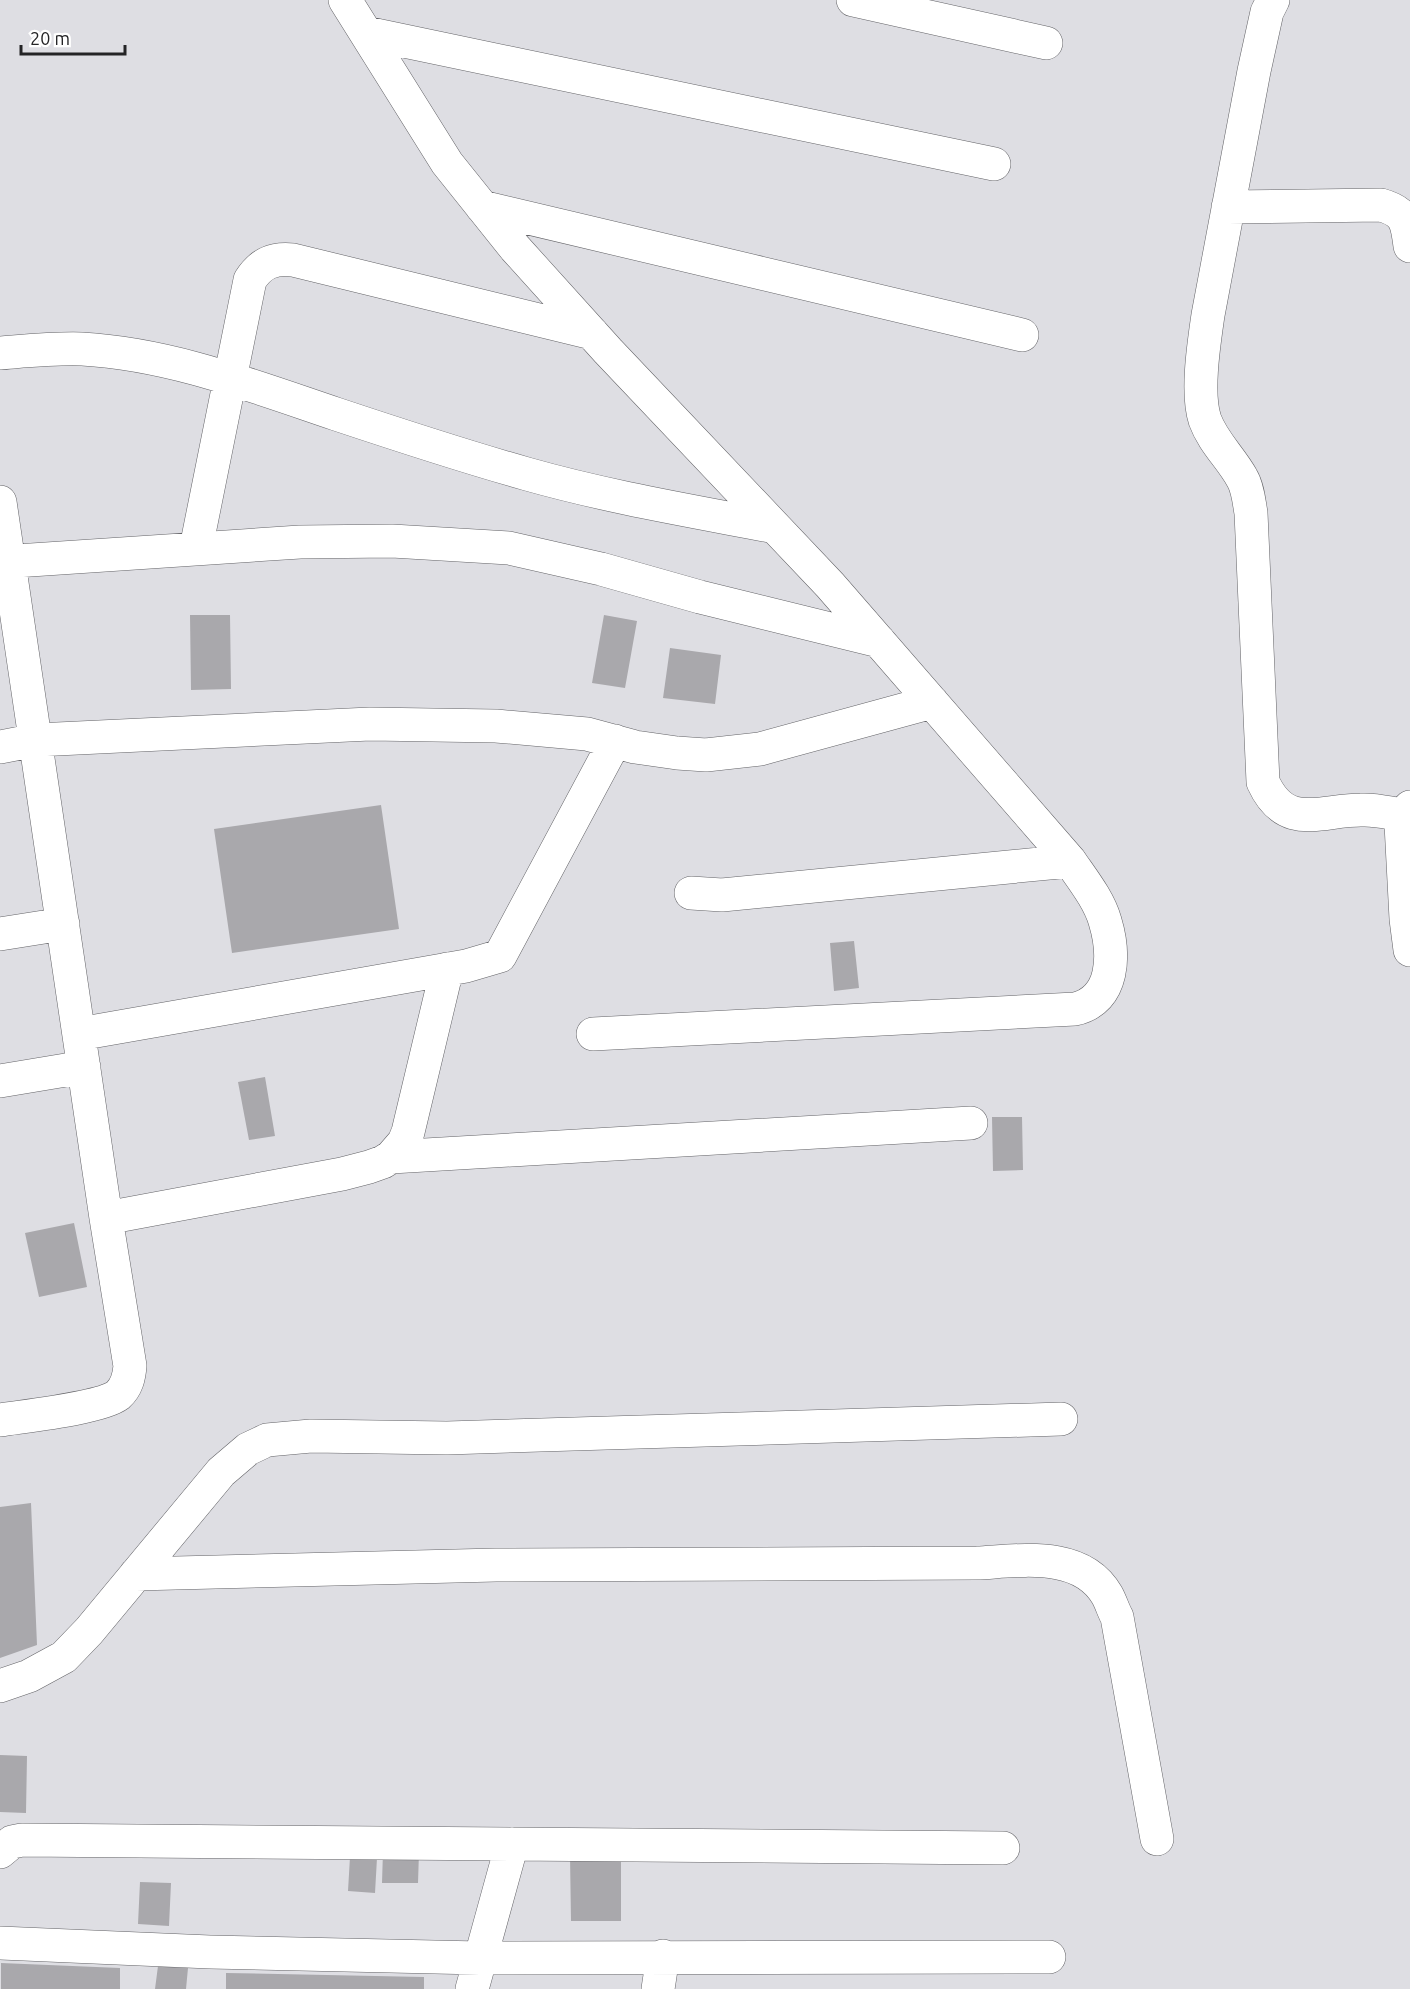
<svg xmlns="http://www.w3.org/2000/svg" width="1410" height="1989" viewBox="0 0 1410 1989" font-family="Ubuntu,sans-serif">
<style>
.building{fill:#a9a8ac}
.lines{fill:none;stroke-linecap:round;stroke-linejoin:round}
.minor-casing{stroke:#636367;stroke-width:34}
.minor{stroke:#fff;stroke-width:33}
</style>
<rect width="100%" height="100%" fill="#dedee3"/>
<path class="building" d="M190,615h40l1,74 -40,1z
M604,615l33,6 -12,67 -33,-5z
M670,648l51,7 -6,49 -52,-6z
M381,805l18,124 -167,24 -18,-124z
M854,941l5,47 -25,3 -4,-48z
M265,1077l10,59 -26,4 -11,-58z
M992,1117h30l1,53 -30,1z
M74,1223l13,64 -48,10 -14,-64z
M31,1503l6,142 -37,13v-151z
M0,1755l27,1 -1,57 -26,-1z
M383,1851l36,1 -1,31h-36z
M570,1855h51v66h-50z
M350,1857l27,1 -2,35 -27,-2z
M140,1882l31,1 -2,43 -31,-2z
M1,1963l119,5v21h-119z
M158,1966l30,2 -2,21h-31z
M226,1973l198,4v12h-198z"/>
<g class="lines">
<defs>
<path id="minor" d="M345,0l102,163 68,85 93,103 222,234 240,276c13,19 29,39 35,60 10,33 10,79 -30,88l-482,25
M853,0l193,43
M1273,0l-6,12 -13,59 -46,244c-4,28 -12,78 -3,105 8,22 26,38 37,58 6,10 7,24 9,35l12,269c23,50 57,28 98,28 14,-1 28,3 42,5
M366,33l628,131
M482,207l540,128
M1228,207l153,-2c25,7 26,17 29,41
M0,353c26,-2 55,-5 82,-4 88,5 171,37 254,65 63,21 127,42 191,60 81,23 165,37 248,53
M0,502l106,716 24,148c-1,11 -3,21 -12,29 -17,13 -93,21 -118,25
M196,548l54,-268c11,-17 23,-22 43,-20l299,73
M0,562l300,-20 92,-1 117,7 92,21 99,28 179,44
M0,747l36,-7 334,-16 126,2 91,8 48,13 42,6 29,2 54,-6 172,-47
M1410,807l-7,8 -2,9 5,95 4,31
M691,893l31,2 348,-34
M0,934l63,-10
M79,1034l387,-68 34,-10 115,-215
M0,1081l84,-14
M391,1157l580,-34
M106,1218l236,-44 27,-7 14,-5 8,-5 13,-15 4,-10 39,-163
M136,1574l360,-9 481,-2c43,-2 104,-13 130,32 4,7 6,15 10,22l40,222
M0,1686l29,-10 35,-19 25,-26 132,-159 27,-23 19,-9 44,-4 136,2 614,-19
M0,1852l12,-10 10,-2 981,8
M0,1943l210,9 270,6 569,-1
M472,1989l40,-145
M658,1989l5,-33"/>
</defs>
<use href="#minor" class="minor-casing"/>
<use href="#minor" class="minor"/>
</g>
<path d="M21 45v9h104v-9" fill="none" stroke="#242426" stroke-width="3"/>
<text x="30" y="45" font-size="18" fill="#242426" stroke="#ffffff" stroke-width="4.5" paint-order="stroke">20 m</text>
</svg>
